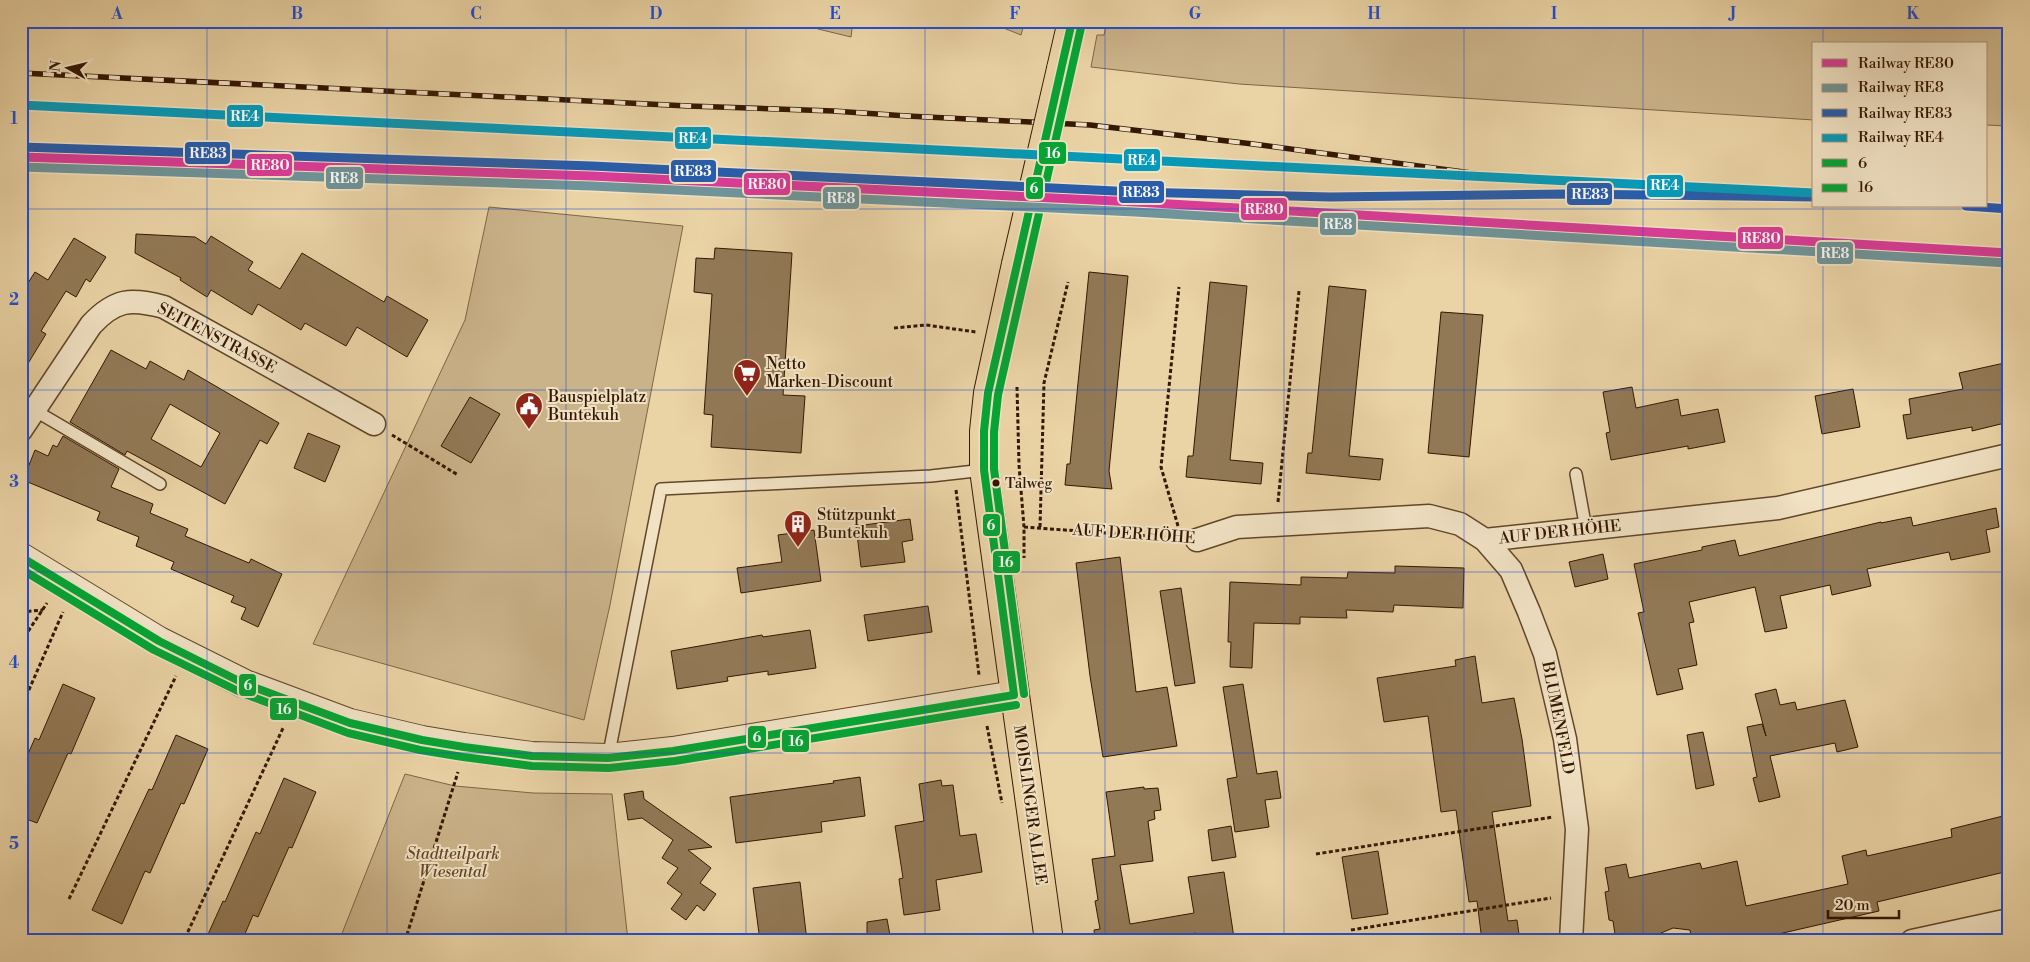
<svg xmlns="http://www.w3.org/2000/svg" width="2030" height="962" viewBox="0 0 2030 962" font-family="'Libre Bodoni',serif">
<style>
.green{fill:#cbb389;stroke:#7f6544}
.building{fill:#927956;stroke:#331700;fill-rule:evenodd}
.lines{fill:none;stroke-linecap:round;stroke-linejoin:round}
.service-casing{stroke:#614629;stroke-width:14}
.minor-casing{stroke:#614629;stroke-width:25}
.tertiary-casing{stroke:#614629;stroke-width:30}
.primary-casing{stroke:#331700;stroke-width:30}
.path{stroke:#331700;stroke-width:3;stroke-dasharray:4 2.5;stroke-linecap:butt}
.service{stroke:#f1e2c4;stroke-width:11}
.minor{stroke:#f1e2c4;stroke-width:22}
.tertiary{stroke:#f1e2c4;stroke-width:28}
.primary{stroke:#ead3a5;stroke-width:28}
.rail-casing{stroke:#331700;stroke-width:5.5}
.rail{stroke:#f1e2c4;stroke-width:4;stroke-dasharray:11;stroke-linecap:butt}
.primary-bridge-casing{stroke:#331700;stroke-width:30;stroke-linecap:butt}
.primary-bridge{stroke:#ead3a5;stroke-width:28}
.bus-1-casing{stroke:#f1e2c4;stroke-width:11}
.bus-2-casing{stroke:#f1e2c4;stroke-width:11}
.bus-1{stroke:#04a535;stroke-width:8}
.bus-2{stroke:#04a535;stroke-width:8}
.rail-1-casing{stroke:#f1e2c4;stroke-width:12}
.rail-2-casing{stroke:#f1e2c4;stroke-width:12}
.rail-3-casing{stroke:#f1e2c4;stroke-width:12}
.rail-4-casing{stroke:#f1e2c4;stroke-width:12}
.rail-1{stroke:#d83c96;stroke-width:9}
.rail-2{stroke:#6f9499;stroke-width:9}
.rail-3{stroke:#295caa;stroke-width:9}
.rail-4{stroke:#059ab9;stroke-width:9}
.grid{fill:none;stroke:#1d4ed8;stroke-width:1;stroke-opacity:0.55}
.bus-dot{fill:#331700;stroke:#f1e2c4;stroke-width:2}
.labels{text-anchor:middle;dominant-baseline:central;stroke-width:4;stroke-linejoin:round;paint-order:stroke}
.bus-label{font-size:15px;fill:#331700;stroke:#f1e2c4;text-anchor:start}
.street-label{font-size:16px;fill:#331700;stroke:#f1e2c4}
.poi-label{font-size:16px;fill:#331700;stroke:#f1e2c4;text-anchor:start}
.park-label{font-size:16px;font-style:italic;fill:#614629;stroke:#f1e2c4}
.line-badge{stroke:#f1e2c4;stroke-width:2}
.badge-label{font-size:14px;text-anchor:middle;font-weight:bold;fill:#fff}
.neatline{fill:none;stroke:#1d4ed8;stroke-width:2}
.grid-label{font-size:16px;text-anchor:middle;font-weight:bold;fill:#1d4ed8}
</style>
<rect width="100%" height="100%" fill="#ead3a5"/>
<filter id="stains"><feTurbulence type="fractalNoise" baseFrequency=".004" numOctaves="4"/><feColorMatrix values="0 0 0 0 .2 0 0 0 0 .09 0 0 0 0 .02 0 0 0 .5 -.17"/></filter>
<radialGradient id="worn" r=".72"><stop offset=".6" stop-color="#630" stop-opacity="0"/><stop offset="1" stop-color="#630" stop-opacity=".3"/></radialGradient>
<path class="green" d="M805,21h48l-2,16 -33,-8z
M986,21h39l-4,14z
M1107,21h902v105l-23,-1v-81h-172v76l-575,-36 -148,-17 6,-32h7z
M489,207l194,19 -73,379 -26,115 -271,-76 152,-324z
M405,774l50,12 78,7 79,1 16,147h-289z"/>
<path class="building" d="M136,234l59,3 11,7 5,-8 42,26 -5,8 32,19 22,-36 82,49 3,-6 41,24 -21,37 -50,-30 -11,19 -41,-23 -4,7 -43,-26 -6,11 -41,-25 -4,7 -27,-17 1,-2 -46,-25z
M74,238l32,19 -16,25 -4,-3 -10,18 -10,-6 -25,40 5,3 -25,41v-81l14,-22 13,8z
M715,248l77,5 -9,142 22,1 -4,57 -90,-6 2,-32 -9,-1 8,-120 -18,-2 2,-34 18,1z
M1089,272l39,4 -19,195 3,18 -47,-4 2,-21h3z
M1210,282l37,4 -17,174 33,3 -2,21 -75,-7 2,-21h5z
M1329,286l37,4 -17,166 34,3 -3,21 -74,-7 2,-20h4z
M1441,312l42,3 -14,142 -41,-4z
M111,350l35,19 4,-8 34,19 4,-10 91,53 -12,21 -7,-4 -35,64 -98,-53 -2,4 -55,-33zM170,404l50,29 -19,34 -50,-28z
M2009,362v60l-37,9v-4l-65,12 -4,-24 8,-1 -2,-15 54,-10 -4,-16z
M1632,387l4,21 42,-9 3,17 37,-7 7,33 -37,7v-3l-77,14 -5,-27 4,-1 -7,-40z
M1853,389l7,38 -38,7 -7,-38z
M470,397l30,17 -29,49 -30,-17z
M308,433l32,13 -15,36 -31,-14z
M63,436l56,33 -8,18 42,17 -3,9 38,16 -3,7 64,27 2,-4 31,15 -24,53 -17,-8 5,-11 -15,-6 3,-6 -63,-27 3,-7 -38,-16 3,-9 -42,-17 3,-8 -77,-32 12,-30 13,6 5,-11 4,2z
M1996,508l3,19 -13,3 4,22 -39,8 -2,-8 -82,17 4,17 -39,9 -2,-10 -50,11 7,32 -22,4 -10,-45 -66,15 5,20 -5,1 8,42 -19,4 5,20 -26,6 -19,-82 6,-1 -10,-48 68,-14v-3l33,-7 4,16 142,-34v1l30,-6 2,9z
M910,519l3,21 -11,2 3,20 -44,5 -5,-41z
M814,530l7,51 -80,12 -4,-25 45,-6 -4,-27z
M1603,554l5,25 -33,8 -6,-25z
M1120,557l16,135 31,-5 10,59 -74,11 -13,-81 -14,-113z
M1395,566l69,2 -1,40 -69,-3 -1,7 -47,-2 1,8 -47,-1v7l-46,-1 -2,45 -22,-1 1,-25h-3l2,-60 71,3v-8l46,1 1,-6 47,1z
M1181,588l14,95 -20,3 -15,-95z
M928,606l4,26 -64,9 -4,-26z
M810,630l6,38 -48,7v-4l-41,6 1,4 -51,8 -6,-38 91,-16 1,2z
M1475,656l7,47 32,-5 8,41 9,67 -39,6 16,109 9,-1 3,21h-38l-5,-40 -8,1 -13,-92 -15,2 -13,-96 -44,6 -7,-44 79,-12 -1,-6z
M63,684l32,14 -24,56 -3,-1 -31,70 -16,-6v-47l14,-32 4,2z
M1243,684l14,90 20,-3 4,27 -16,2 4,27 -34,5 -8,-53 10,-2 -14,-90z
M1776,689l4,16 15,-3 2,8 48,-10 13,47 -21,5 -2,-9 -65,13 10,41 -21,5 -6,-24 4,-1 -10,-50 15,-3 4,12 -11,-42z
M1703,732l11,53 -18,4 -9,-54z
M176,735l32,14 -24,55 -3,-1 -31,70 -5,-2 -23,53 -30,-14 57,-121 3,1z
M860,777l5,39 -44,6 1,10 -86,11 -6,-46 104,-14 -1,-2z
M284,778l32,14 -24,56 -3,-1 -31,70 -5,-2 -11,26h-37l18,-40 2,1 31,-70 4,2z
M941,780l1,6 11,-1 7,51 16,-2 6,38 -46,8 4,30 -36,5 -5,-36 4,-1 -8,-52 29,-5 -5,-37z
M1144,787v2l14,-1 3,22 -7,1 1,8 -7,2 5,40 -33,4 10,59 64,-11 -6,-36 36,-5 10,66 -37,3 -1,-8 -47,8h-54l-1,-11 6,-1 -5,-28 3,-1 -6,-41 23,-3 -9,-64z
M643,791l1,8 68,48 -24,3 23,18 -11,15 16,11 -12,17 -7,-6 -11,15 -15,-11 11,-15 -15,-11 11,-15 -16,-10 11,-18 -31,-22 -14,2 -4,-26z
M2003,816l3,14 3,-1v42l-132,31 2,9 -131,30h-56l-2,-11 -17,-2 -31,13h-26l-3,-20 -4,-1 -4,-28 4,-1 -4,-23 21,-4 3,14 71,-15 2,6 35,-8 9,45 102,-22 -6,-28 24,-6 1,6 85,-19 -1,-8z
M1231,826l5,31 -24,4 -4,-31z
M1378,851l10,63 -36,5 -10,-62z
M800,882l7,59h-47l-7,-53z
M887,919l4,22h-24v-19z"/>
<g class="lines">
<defs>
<path id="service" d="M34,410l126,74
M1576,474l10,55
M608,758l53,-269 270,-13 53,-6"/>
<path id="minor" d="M21,430l70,-105c24,-26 40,-27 73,-18l210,117
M1197,540l40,-13 192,-11 31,8 25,16 26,30 18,42 16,42 20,85 12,90 -6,112
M1485,540l293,-32 231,-53
M1912,941l97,-21"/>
<path id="tertiary" d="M21,557l138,84 86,43 105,39 72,17 42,7 68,9 76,2 65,-7 341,-56"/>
<path id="primary" d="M1061,69l11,-48
M1016,264l-28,129 -4,38v39l65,471"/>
</defs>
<use href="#service" class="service-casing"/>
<use href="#minor" class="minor-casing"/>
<use href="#tertiary" class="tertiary-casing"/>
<use href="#primary" class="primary-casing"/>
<path class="path" d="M894,328l32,-3 50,7
M1017,387l2,78 5,62v31
M392,435l66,40
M956,490l23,185
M1278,502l21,-211
M1178,526l-17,-59 18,-180
M1024,527l150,11
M1040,527l4,-144 24,-101
M21,612l22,-2
M21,642l26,-39
M21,708l42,-96
M987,726l15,77
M1316,854l237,-37
M69,899l107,-223
M1351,930l200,-32
M185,938l99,-212
M405,941l53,-169"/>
<use href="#service" class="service"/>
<use href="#minor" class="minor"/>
<use href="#tertiary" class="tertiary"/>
<use href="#primary" class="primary"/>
<defs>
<path id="rail" d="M21,73l667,33 145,5 74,5 183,9 163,19 241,32"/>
</defs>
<use href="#rail" class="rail-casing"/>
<use href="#rail" class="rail"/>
<defs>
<path id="primary-bridge" d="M1016,264l45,-195"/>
</defs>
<use href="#primary-bridge" class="primary-bridge-casing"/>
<use href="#primary-bridge" class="primary-bridge"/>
<defs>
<path id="bus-1" d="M21,557l138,84 86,43 105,39 72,17 42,7 68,9 76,2 65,-7 341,-56
M1014,695l-30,-225v-39l4,-38 84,-372"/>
<path id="bus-2" d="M21,569l133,81 88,43 106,40 72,17 43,7 69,9 77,2 66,-7 341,-56
M1024,694l-30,-225v-37l4,-37 84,-372"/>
</defs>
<use href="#bus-1" class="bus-1-casing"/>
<use href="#bus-2" class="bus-2-casing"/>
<use href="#bus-1" class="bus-1"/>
<use href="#bus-2" class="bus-2"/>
<defs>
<path id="rail-1" d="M21,157l571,19 544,26 873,51"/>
<path id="rail-2" d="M21,167l571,19 543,26 873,51"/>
<path id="rail-3" d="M21,147l571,19 544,26 194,5 233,-3 251,3
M1966,206l43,3"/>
<path id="rail-4" d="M21,105l1793,88"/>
</defs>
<use href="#rail-1" class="rail-1-casing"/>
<use href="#rail-2" class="rail-2-casing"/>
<use href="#rail-3" class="rail-3-casing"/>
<use href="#rail-4" class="rail-4-casing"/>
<use href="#rail-1" class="rail-1"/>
<use href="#rail-2" class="rail-2"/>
<use href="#rail-3" class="rail-3"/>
<use href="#rail-4" class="rail-4"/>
</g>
<path class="grid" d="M207,21v920M387,21v920M566,21v920M746,21v920M925,21v920M1105,21v920M1284,21v920M1464,21v920M1643,21v920M1823,21v23M1823,206v735M21,209h1988M21,390h1988M21,572h1988M21,753h1988"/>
<defs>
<symbol id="supermarket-pin" viewBox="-11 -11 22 30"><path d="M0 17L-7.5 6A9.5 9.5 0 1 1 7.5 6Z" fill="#8f2418" stroke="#f1e2c4"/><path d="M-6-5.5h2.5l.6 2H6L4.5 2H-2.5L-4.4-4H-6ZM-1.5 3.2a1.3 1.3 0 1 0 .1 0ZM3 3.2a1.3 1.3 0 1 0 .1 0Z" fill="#fff"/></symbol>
<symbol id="civic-pin" viewBox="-11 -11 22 30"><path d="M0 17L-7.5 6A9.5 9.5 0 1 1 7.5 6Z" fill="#8f2418" stroke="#f1e2c4"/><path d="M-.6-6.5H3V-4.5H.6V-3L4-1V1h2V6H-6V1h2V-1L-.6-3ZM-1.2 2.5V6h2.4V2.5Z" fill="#fff"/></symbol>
<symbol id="building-pin" viewBox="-11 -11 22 30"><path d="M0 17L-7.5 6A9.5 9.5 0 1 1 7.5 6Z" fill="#8f2418" stroke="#f1e2c4"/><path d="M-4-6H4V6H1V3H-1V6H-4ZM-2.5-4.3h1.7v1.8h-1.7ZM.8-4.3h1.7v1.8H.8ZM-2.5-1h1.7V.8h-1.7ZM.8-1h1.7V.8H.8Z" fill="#fff"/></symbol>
</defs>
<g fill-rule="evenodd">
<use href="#supermarket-pin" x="731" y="357" width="32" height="43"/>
<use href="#civic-pin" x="513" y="390" width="32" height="43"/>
<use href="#building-pin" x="782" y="508" width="32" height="43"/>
</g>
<circle class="bus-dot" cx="996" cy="483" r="4.5"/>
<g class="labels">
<g class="bus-label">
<text x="1005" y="483">Talweg</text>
</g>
<g class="street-label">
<text transform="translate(217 338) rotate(28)">SEITENSTRASSE</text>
<text transform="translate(1560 532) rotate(-6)">AUF DER HÖHE</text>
<text transform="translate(1134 534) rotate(4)">AUF DER HÖHE</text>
<text transform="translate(1558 718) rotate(79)">BLUMENFELD</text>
<text transform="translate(1030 805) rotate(82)">MOISLINGER ALLEE</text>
</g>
<g class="poi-label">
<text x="766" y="364">Netto<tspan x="766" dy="18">Marken-Discount</tspan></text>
<text x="548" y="397">Bauspielplatz<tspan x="548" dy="18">Buntekuh</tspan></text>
<text x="817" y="515">Stützpunkt<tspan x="817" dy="18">Buntekuh</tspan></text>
</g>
<g class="park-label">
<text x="453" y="854">Stadtteilpark<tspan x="453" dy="18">Wiesental</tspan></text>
</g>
</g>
<g class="line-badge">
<rect x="226" y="104" width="38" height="24" rx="5" fill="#059ab9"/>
<rect x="674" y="126" width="38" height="24" rx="5" fill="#059ab9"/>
<rect x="1038" y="141" width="29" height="24" rx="5" fill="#04a535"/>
<rect x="184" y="141" width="47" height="24" rx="5" fill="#295caa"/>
<rect x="1123" y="148" width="38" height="24" rx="5" fill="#059ab9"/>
<rect x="246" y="153" width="47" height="24" rx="5" fill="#d83c96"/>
<rect x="670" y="159" width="47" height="24" rx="5" fill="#295caa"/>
<rect x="325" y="166" width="39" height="24" rx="5" fill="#6f9499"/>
<rect x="743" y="172" width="48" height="24" rx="5" fill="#d83c96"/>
<rect x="1646" y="174" width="38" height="24" rx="5" fill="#059ab9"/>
<rect x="1025" y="176" width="19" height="24" rx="5" fill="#04a535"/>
<rect x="1118" y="180" width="47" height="24" rx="5" fill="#295caa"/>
<rect x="1566" y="182" width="47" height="24" rx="5" fill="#295caa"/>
<rect x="822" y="186" width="38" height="24" rx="5" fill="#6f9499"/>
<rect x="1240" y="197" width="48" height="24" rx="5" fill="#d83c96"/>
<rect x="1319" y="212" width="38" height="24" rx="5" fill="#6f9499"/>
<rect x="1737" y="226" width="47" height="24" rx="5" fill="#d83c96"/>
<rect x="1816" y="241" width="38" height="24" rx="5" fill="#6f9499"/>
<rect x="982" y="513" width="19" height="24" rx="5" fill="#04a535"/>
<rect x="992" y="550" width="29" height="24" rx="5" fill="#04a535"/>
<rect x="238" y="673" width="19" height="24" rx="5" fill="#04a535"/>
<rect x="269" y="697" width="29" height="24" rx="5" fill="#04a535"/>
<rect x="747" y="725" width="20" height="24" rx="5" fill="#04a535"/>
<rect x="781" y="729" width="29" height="24" rx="5" fill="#04a535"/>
</g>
<g class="badge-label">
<text x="245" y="121">RE4</text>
<text x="693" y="143">RE4</text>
<text x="1053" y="158">16</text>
<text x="208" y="158">RE83</text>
<text x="1142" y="165">RE4</text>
<text x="270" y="170">RE80</text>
<text x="693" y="176">RE83</text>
<text x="344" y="183">RE8</text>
<text x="767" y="189">RE80</text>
<text x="1665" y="190">RE4</text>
<text x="1034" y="193">6</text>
<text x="1141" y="197">RE83</text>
<text x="1590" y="199">RE83</text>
<text x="841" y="203">RE8</text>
<text x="1264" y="214">RE80</text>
<text x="1338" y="229">RE8</text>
<text x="1761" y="243">RE80</text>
<text x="1835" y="258">RE8</text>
<text x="991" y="530">6</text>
<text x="1006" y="567">16</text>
<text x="248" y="690">6</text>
<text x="284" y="714">16</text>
<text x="757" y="742">6</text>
<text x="796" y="746">16</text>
</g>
<rect width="2030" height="962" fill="none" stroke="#ead3a5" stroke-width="55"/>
<rect x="1812" y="42" width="175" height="165" fill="#f1e2c4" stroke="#a59176"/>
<rect x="1822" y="59" width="25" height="8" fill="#d83c96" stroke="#a59176"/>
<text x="1858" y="68" font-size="15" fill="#331700">Railway RE80</text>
<rect x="1822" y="84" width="25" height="8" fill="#6f9499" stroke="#a59176"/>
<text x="1858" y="92" font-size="15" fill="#331700">Railway RE8</text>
<rect x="1822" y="109" width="25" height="8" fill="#295caa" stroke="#a59176"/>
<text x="1858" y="118" font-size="15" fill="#331700">Railway RE83</text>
<rect x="1822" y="134" width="25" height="8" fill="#059ab9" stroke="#a59176"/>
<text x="1858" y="142" font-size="15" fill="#331700">Railway RE4</text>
<rect x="1822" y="159" width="25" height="8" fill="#04a535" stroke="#a59176"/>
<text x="1858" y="168" font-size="15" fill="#331700">6</text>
<rect x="1822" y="184" width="25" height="8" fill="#04a535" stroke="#a59176"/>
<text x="1858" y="192" font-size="15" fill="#331700">16</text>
<g transform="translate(68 68) rotate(278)" stroke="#f1e2c4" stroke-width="4" paint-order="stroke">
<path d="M0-4L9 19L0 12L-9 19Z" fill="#331700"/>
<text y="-8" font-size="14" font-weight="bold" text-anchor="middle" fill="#331700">N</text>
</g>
<path d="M1828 910v8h71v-8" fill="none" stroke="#331700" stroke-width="2.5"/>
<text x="1835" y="910" font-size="15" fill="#331700" stroke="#f1e2c4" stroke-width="4" paint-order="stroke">20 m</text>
<rect x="28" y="28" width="1974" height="906" class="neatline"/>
<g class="grid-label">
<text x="117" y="19">A</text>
<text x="297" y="19">B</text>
<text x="476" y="19">C</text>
<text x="656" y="19">D</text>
<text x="835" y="19">E</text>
<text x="1015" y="19">F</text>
<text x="1195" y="19">G</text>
<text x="1374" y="19">H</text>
<text x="1554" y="19">I</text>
<text x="1733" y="19">J</text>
<text x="1913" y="19">K</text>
<text x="14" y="124">1</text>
<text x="14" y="305">2</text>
<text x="14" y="487">3</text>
<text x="14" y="668">4</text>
<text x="14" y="849">5</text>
</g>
<rect width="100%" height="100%" filter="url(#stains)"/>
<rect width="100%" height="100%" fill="url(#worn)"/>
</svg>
